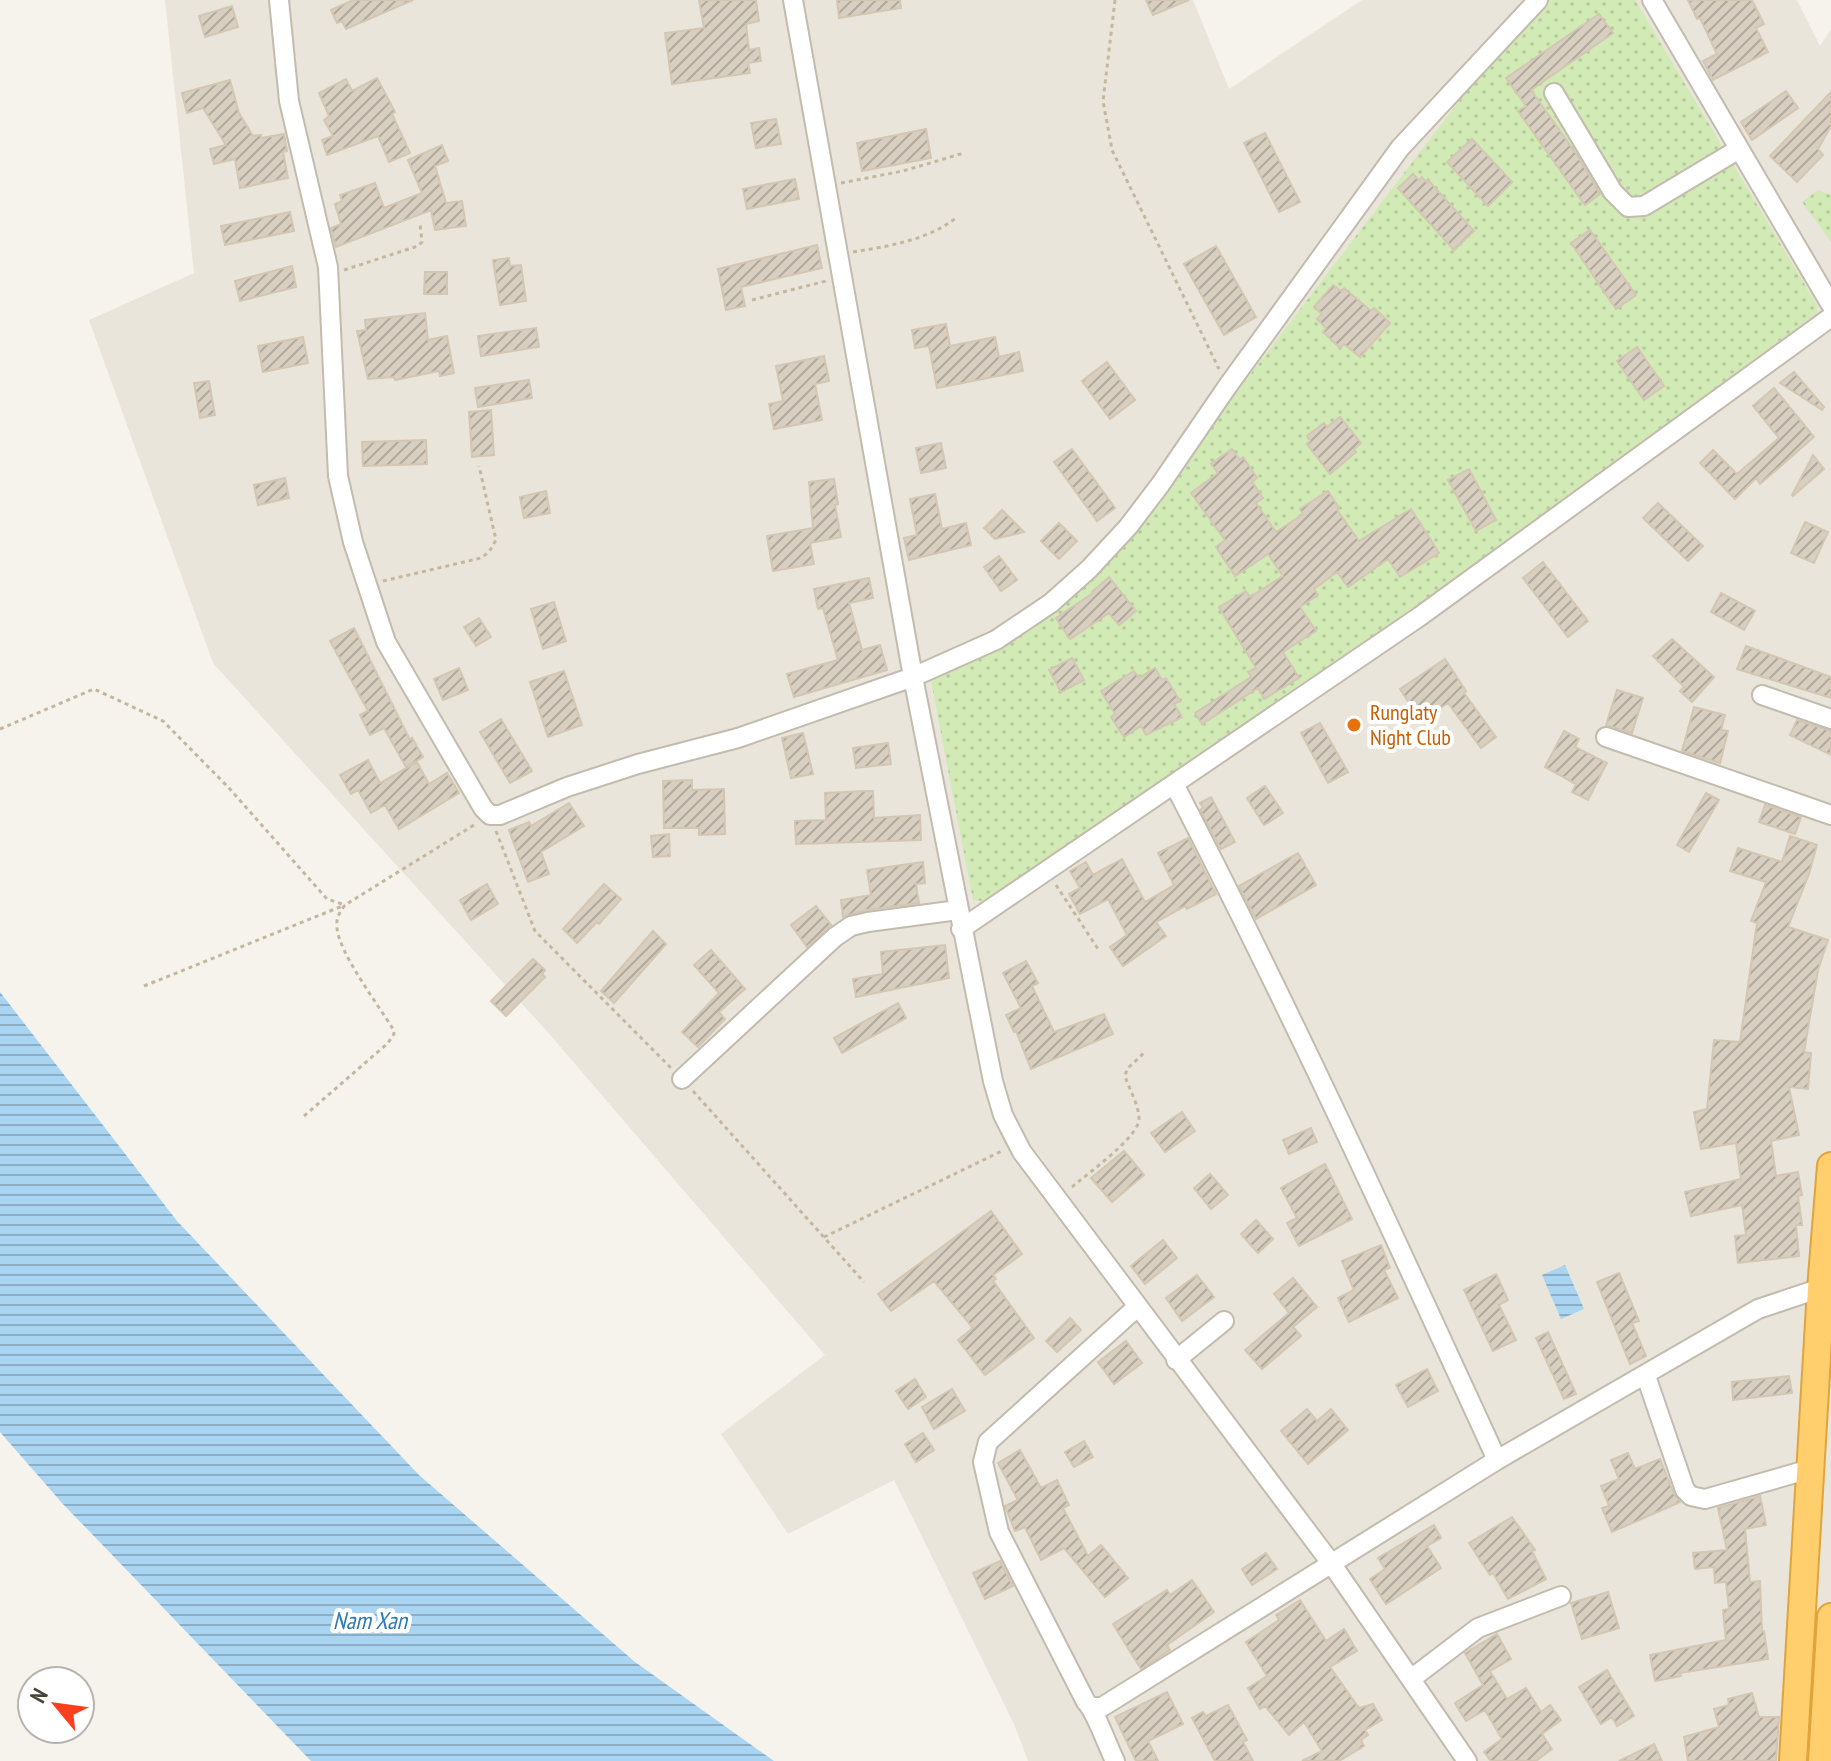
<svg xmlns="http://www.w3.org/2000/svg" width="1831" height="1761" viewBox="0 0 1831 1761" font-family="'PT Sans Narrow',sans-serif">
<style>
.residential{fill:#eae5da}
.grass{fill:url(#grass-dots)}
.water{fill:url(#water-rules)}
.building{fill:url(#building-hatch);stroke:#d3c7b4;stroke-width:2}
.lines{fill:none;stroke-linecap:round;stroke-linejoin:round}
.minor-casing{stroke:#c2bbae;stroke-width:22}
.highway-casing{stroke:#e0a43c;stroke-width:30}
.path{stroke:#c4b79f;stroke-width:3;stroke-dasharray:4 4;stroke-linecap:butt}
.minor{stroke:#fff;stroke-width:18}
.highway{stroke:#ffcf6e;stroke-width:26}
.food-dot{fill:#e8710a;stroke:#fff;stroke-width:3}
.labels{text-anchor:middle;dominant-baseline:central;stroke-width:8;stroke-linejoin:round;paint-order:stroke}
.food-label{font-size:22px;fill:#c56008;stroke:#fff;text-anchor:start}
.water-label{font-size:24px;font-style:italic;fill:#2e7ab2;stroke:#fff}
</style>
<defs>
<pattern id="grass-dots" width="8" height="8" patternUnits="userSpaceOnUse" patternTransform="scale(2)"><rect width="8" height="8" fill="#d2eab5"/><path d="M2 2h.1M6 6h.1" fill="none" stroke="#b6ca9c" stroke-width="1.8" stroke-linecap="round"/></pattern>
<pattern id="water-rules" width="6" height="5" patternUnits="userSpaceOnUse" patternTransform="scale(2)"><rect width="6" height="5" fill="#a9d4f2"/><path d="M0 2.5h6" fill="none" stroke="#8caec5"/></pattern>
<pattern id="building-hatch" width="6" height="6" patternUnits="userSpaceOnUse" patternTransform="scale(2)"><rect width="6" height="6" fill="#d8cfc1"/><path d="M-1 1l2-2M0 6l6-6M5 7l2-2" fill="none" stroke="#b1aa9e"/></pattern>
</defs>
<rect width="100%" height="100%" fill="#f6f3ec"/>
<path class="residential" d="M165,0h1028l36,89 133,-89h435l23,46 11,-17v1732h-803l-14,-37 -120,-244 -106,54 -67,-100 104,-79 -280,-326 -332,-366 -124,-343 105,-47z"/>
<path class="grass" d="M1548,0h87l182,305v8l-354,261 -416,291 -65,36 -9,-1 -42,-219 2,-5 175,-115 367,-481z
M1818,190l13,5v47l-29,-40z"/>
<path class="water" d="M0,992l177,229 242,254 216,187 139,99h-463l-249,-258 -62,-71z
M1565,1265l19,44 -23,10 -19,-44z"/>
<path class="building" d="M353,0h60l-67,29 -4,-8 -5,2 -6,-13z
M699,0h57l3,21 -13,3 3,26 10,-2 2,13 -13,2 2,10 -78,11 -7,-51 39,-5z
M837,0h63l1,8 -62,10z
M1146,0h43l-36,15z
M1688,0h64l12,24 -8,4 12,24 -55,28 -10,-19 14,-7 -17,-36 -3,1z
M232,6l6,21 -33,10 -6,-21z
M1599,14l14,19 -82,57 46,65 23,39 -15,11 -67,-94 8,-5 -20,-28z
M377,78l18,34 -3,2 18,39 -21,9 -11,-26 -51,19 -5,-15 11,-4 -9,-16 5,-4 -10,-23 27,-14 6,12z
M230,80l9,33 14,23 8,-1v3l23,-4 3,17 -4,1 5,26 -48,10 -5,-29 -21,5 -4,-15 16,-4 -23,-37 -16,5 -5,-20z
M1786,91l12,17 -46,32 -11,-18z
M1831,92v34l-13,23 5,6 -26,27 -27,-26z
M776,119l5,25 -25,4 -5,-25z
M926,129l5,29 -69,13 -5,-28z
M1265,133l35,69 -21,10 -35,-69z
M1472,139l40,43 -24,24 -41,-44z
M442,145l6,16 -13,5 11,37 16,-2 4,25 -31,4 -4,-20 -95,37 -5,-19 10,-4 -6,-20 7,-3 -2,-6 35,-12 9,25 38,-15 -14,-33z
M1413,174l6,6 3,-3 4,5 2,-2 46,51 -20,19 -56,-62z
M795,179l4,20 -52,10 -4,-20z
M290,212l4,19 -69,14 -4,-19z
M1590,230l46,65 -20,14 -45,-66z
M817,245l5,23 -81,19 4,19 -19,4 -8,-41z
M1216,246l40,71 -32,18 -40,-71z
M509,258l1,8 11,-1 5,36 -26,4 -7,-45z
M292,266l4,21 -56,14 -5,-20z
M425,272h22v22h-23z
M1333,285l8,6 3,-3 27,23 3,-3 16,15 -30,34 -16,-13 -4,4 -17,-16 3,-4 -9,-9 5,-5 -8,-7z
M425,313l3,27 19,-4 7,37 -14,3 -1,-5 -44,9 -1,-3 -26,2 -11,-48 9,-1 -1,-10z
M946,324l4,22 45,-9 4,20 20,-5 4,19 -86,17 -8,-42 -14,2 -3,-18z
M536,328l3,19 -58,9 -3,-20z
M303,337l5,26 -45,9 -5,-26z
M1637,347l27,39 -20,14 -27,-39z
M824,356l5,25 -14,3 7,36 -48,9 -5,-25 14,-3 -7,-35z
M1107,362l28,38 -25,19 -28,-38z
M1794,372l30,35 -2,3 -42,-27z
M529,380l3,18 -54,9 -3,-19z
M209,381l6,34 -15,3 -6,-35z
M1774,388l40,49 -54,47 -4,-6 -21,21 -35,-36 13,-13 24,24 42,-36 -26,-32z
M491,410l3,45 -22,2 -3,-45z
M1340,417l21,26 -7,6 2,3 -26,22 -23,-30 3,-3 -3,-5 17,-13 3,4z
M426,440l1,24 -64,2 -1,-24z
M941,443l5,25 -25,5 -5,-25z
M1072,449l43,59 -18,13 -43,-59z
M1232,449l8,11 3,-3 14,21 -5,4 11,16 -7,5 20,29 27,-18 -3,-5 28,-18 11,17 -2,2 22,31 52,-32 28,44 -39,24 -12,-18 -40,28 -11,-15 -23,17 4,6 -18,12 16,24 -33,21 16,26 -35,21 -6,-11 -56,36 -7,-11 56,-36 -3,-5 8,-4 -37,-61 27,-16 4,6 33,-21 -15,-22 -33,22 -19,-29 9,-7 -34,-47 27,-20 -7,-9z
M1813,455l11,14 -31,27 -1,-1z
M1469,469l27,51 -20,11 -28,-51z
M285,478l4,20 -31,7 -4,-20z
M834,479l4,25 -3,1 6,32 -31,6 4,21 -41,7 -6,-35 46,-8 -4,-46z
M546,491l4,22 -26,5 -4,-21z
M935,494l7,35 24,-6 5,22 -62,15 -5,-22 13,-3 -7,-36z
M1658,503l45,43 -15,15 -45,-43z
M1002,510l22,22 -29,7 -11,-11z
M1805,522l23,10 -14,31 -23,-10z
M1059,523l18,18 -18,18 -18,-18z
M999,556l18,24 -16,11 -17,-24z
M1543,562l45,59 -20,16 -45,-59z
M1109,577l27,34 -17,14 -10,-12 -39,26 -14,-21 37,-25 -1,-1z
M869,578l4,20 -24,5 13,47 18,-5 7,25 -93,27 -7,-23 51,-14 -15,-52 -5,1 -4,-20z
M1721,593l34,18 -11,19 -33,-18z
M554,602l12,39 -23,8 -12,-40z
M479,618l12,19 -15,9 -12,-19z
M354,628l56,112 2,-2 11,19 -17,10 -22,-39 -14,7 -10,-20 8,-4 -38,-70z
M1672,639l42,38 -22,25 -12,-11 4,-4 -31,-31z
M1746,646l85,31v21l-94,-29z
M1072,658l12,22 -23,12 -12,-22z
M1445,659l21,32 -2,2 32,44 -15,11 -33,-45 -27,18 -21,-32z
M459,668l9,22 -25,10 -9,-21z
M1155,668l7,12 4,-2 14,23 -6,3 8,13 -36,18 -5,-9 -17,11 -13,-20 4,-3 -14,-23 33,-20 5,7z
M564,671l18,54 -34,12 -18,-55z
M1617,690l26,8 -11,35 -26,-8z
M1694,707l31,8 -4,15 7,1 -8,32 -38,-12z
M501,719l31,52 -22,12 -30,-51z
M1797,720l34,11v24l-41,-20z
M1320,723l28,49 -20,11 -27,-50z
M1564,731l15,8 -4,8 32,16 -19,37 -16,-8 4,-8 -31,-17z
M803,733l10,41 -22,4 -9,-40z
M888,743l3,21 -35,4 -3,-20z
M368,760l12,23 37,-21 12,22 18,-11 12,20 -60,36 -14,-24 -14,8 -13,-23 -7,4 -11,-19z
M692,780v10l32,-1 1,45 -26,1v-7h-35l-1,-47z
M1265,786l18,27 -19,12 -17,-27z
M866,791h7l1,27 46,-3 1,25 -125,4 -1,-23 31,-1 -1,-27z
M1706,793l13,7 -30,52 -12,-7z
M1211,797l24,45 -14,7 -21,-39 3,-2 -3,-5z
M569,803l15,23 -43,26 8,22 -21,8 -19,-52 20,-8 2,4z
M1765,805l36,12 -6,17 -36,-12z
M669,834l1,22 -17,1 -2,-21z
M1790,836l27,9 -8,29 -21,53 40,13 -10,30 -14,82 7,1 -3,36 -19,-2 10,48 -28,6 5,35 22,-4 4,23 -4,1 4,29h-6l3,31 -61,7 -3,-27 11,-1 -4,-30 -51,11 -6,-24 56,-13 -5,-36 -35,6 -7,-37 13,-3 7,-69 26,2 17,-119 -6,-2 15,-39 -36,-11 8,-23 44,14z
M1188,838l28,56 -29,15 -2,-3 -29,16 10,14 -43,30 -13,-19 17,-12 -19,-36 -28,15 -11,-20 11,-6 -10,-17 16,-9 7,13 29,-16 23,43 29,-17 -16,-32z
M1298,853l18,32 -60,34 -17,-33z
M923,862l2,21 -9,1 3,19 -53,7 -23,7 -2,-17 30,-5 -4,-25z
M487,884l11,20 -27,16 -11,-20z
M604,884l17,15 -22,25 -2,-2 -20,21 -14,-14z
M816,906l15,19 -24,22 -16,-22z
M653,931l13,13 -52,59 -13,-12z
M945,945l4,33 -93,19 -3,-18 30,-5 -2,-22z
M711,950l34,39 -26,23 6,7 -27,28 -16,-15 37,-39 -25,-28z
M533,959l12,11 -3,4 3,3 -39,39 -15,-15z
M1026,961l12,22 -6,3 22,46 50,-18 9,20 -82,35 -15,-38 -2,1 -8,-17 15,-7 -18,-35z
M898,1003l8,15 -64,35 -8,-15z
M1182,1112l13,19 -30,21 -14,-19z
M1311,1128l6,14 -28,12 -6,-14z
M1124,1151l20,24 -32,27 -21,-24z
M1325,1164l27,55 -53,27 -12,-23 10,-5 -16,-30z
M1210,1174l18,21 -17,14 -17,-21z
M991,1211l31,43 -29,21 3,4 -3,2 41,57 -49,37 -27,-35 15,-12 -39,-47 -43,30 -13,-17z
M1256,1220l17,19 -15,14 -17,-19z
M1163,1240l14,18 -32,26 -14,-18z
M1381,1245l9,23 -6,2 14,28 -49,24 -11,-24 16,-8 -12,-29z
M1619,1273l20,48 -7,2 14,33 -16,8 -33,-82z
M1496,1274l12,26 -9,5 17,35 -23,11 -29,-61z
M1197,1275l17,22 -32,24 -16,-23z
M1293,1278l24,29 -24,20 8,9 -39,33 -17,-19 44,-37 -15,-19z
M1070,1318l11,12 -24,22 -11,-11z
M1548,1332l28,62 -12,5 -28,-61z
M1126,1341l16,22 -28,21 -16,-22z
M1427,1369l11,22 -30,16 -12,-22z
M1789,1376l3,17 -59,7 -1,-18z
M915,1379l11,18 -18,12 -12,-18z
M952,1389l13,22 -31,18 -12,-22z
M1307,1409l10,12 14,-12 17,21 -40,34 -27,-33z
M923,1433l11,17 -18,12 -11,-18z
M1084,1441l9,16 -19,10 -9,-15z
M1020,1450l21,38 16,-8 12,25 -6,3 25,48 13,-11 27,33 -23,19 -41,-49 -23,12 -16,-33 -10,4 -10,-25 13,-6 -20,-37z
M1628,1453l7,16 25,-10 14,35 6,8 -68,30 -10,-24 7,-2 -8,-20 18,-7 -8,-19z
M1760,1496l6,29 -21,4 5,53 10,-1 2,50h2l4,28 -88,14 1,3 -26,5 -5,-26 76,-15 -3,-30 6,-1 -3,-27 -11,1 -1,-16 -19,2 -2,-16 34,-3 -9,-42z
M1512,1517l23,33 -3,1 14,28 -38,20 -15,-26 -3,2 -21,-32z
M1434,1525l7,13 -14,8 14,22 -55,36 -16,-25 15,-10 -7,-11z
M1266,1553l11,16 -25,16 -10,-16z
M1000,1561l13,25 -28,13 -12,-26z
M1192,1580l22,32 -47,33 3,5 -29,19 -28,-45 54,-34 3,5z
M1608,1592l11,36 -37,11 -11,-36z
M1300,1600l26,41 18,-12 13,22 -27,16 29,41 14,-4 9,16 -17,10 3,5 -7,5 3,6 -25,15h-37l20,-10 -18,-29 -15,13 -24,-29 -5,3 -12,-21 19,-12 -21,-34 33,-22 -3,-5z
M1497,1634l14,25 -21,12 17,28 19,-11 15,24 9,-7 11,15 -19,14 10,15 -16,12h-45l-7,-9 18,-13 -17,-29 -19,11 -11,-18 28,-18 -18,-32z
M1607,1670l27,46 -17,10 -5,-9 -11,7 -22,-37z
M1167,1692l16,32 -35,17 10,20h-22l-21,-44z
M1752,1693l7,24h20l-3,44h-88l-4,-24 35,-10 -5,-18 15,-4 -1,-6z
M1228,1705l19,35 -4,2 10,19h-38l-23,-43 11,-6 3,4z
M1654,1744l8,17h-43z"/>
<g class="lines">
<defs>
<path id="minor" d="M279,0l10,101 39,166 10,209 15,66 33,100 97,166 7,7h10l67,-28 71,-23 100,-26 175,-61 83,-37 55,-37 38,-34 39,-42 32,-42 67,-98 173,-239 138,-148
M793,0l120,677 80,404 10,34 19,37 309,411 136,198
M1652,0l179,305
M1554,93l59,99 15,15 16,-1 95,-57
M1762,695l69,24
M1606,737l225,78
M1174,784c115,222 219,449 323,676
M961,929l458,-312 412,-300
M682,1079l153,-142 16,-11 17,-4 90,-12
M1176,1360l48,-39
M1646,1376l39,114 6,6 14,3 105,-30
M1411,1679l67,-51 83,-32
M1092,1707h10l395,-247 261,-151 72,-24
M1115,1761c-7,-14 -20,-51 -29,-59l-87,-170 -16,-70 5,-20 148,-134"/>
<path id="highway" d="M1793,1761l28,-472 10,-123
M1822,1761l9,-144"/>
</defs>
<use href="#minor" class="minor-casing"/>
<use href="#highway" class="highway-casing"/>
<path class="path" d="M1115,0l-12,101 9,49 107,219
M841,183l62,-12 61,-18
M853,252c36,-6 76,-12 104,-35
M344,270l74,-24 4,-4 -2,-18
M752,300l74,-19
M383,581l98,-23 8,-6 7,-12 -17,-74
M0,729l94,-40 69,32 65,66 99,112 18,6
M496,831l39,100 136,137
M1056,885l42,64
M144,986l201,-81
M693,1091l171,191
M304,1116l84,-73 6,-9 -1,-5c-14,-23 -54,-76 -56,-101 -1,-10 2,-15 8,-23l129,-80
M1072,1187c15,-13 67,-50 67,-68 0,-14 -10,-30 -14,-43l2,-7 18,-17
M824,1237l180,-87"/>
<use href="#minor" class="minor"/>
<use href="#highway" class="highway"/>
</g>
<circle class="food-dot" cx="1354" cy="725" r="8"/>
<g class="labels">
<g class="food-label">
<text x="1370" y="712">Runglaty<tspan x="1370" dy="25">Night Club</tspan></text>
</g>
<g class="water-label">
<text x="370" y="1620">Nam Xan</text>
</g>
</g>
<g transform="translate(56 1705) rotate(299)"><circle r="38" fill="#ffffff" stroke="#b7b4b0" stroke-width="2"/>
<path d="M0-6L14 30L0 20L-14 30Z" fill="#fc3f1d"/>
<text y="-12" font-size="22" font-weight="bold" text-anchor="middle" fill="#4b4439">N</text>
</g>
</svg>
